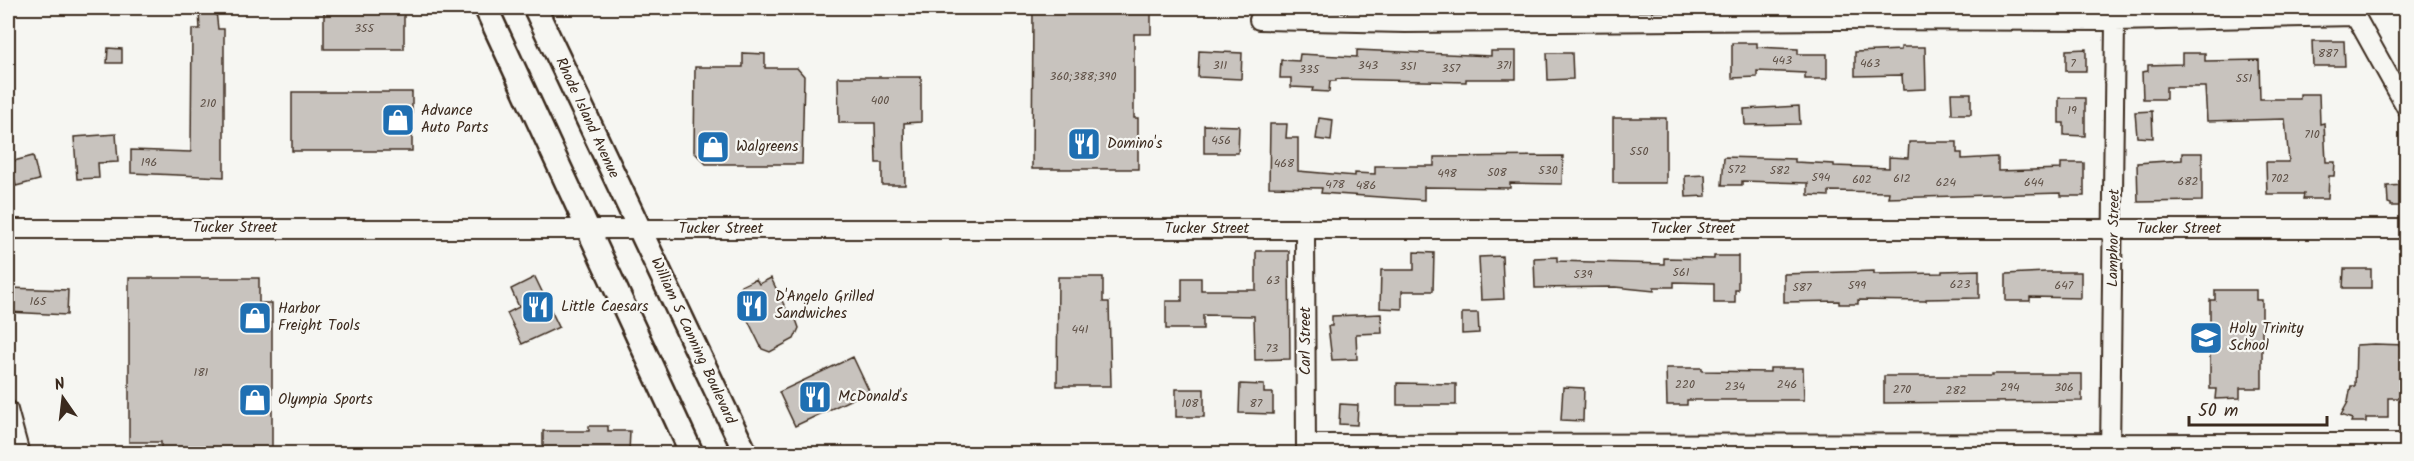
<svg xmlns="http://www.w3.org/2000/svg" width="2414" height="461" viewBox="0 0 2414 461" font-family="Kalam,sans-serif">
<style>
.building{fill:#c8c3be;stroke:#3b2a1e;stroke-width:1.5}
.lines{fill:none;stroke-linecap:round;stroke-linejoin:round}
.minor-casing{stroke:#3b2a1e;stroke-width:22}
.major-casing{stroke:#3b2a1e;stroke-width:27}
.minor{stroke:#f6f6f2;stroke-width:18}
.major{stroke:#f6f6f2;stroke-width:22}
.labels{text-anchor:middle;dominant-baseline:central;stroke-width:4.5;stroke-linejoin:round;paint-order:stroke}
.number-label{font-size:12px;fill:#5e5046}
.poi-label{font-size:15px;fill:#3b2a1e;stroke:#f6f6f2;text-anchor:start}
.street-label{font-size:15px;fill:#3b2a1e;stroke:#f6f6f2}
</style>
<rect width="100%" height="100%" fill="#f6f6f2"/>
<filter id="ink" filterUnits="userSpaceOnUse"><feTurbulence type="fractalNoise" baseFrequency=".0167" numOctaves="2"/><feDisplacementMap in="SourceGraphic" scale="12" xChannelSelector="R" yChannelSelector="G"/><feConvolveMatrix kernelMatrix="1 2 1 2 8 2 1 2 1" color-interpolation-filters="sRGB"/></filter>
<g filter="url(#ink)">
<path class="building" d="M324,8h80v41h-80z
M1033,8h118v26h-17v84h4v51h-106z
M216,11l2,18h6v148l-93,-4v-23l60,2 1,-123h8l-1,-17z
M2312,41h32l1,25h-32z
M1732,43h25v4l41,2v5h29v25h-22v-6l-48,-2v6l-25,1z
M1901,47h24l1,42 -23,1 -1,-15 -47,1v-24l46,-2z
M108,48l14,1v14h-15z
M2086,49v22h-20v-21z
M1357,50l134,6v-5h25v28h-50v3l-130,-3v2h-6l-1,11 -17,-1 1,-3 -22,-1v-9h-11l1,-18 18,1 1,-7 57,3z
M1199,51l43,2 -1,26 -43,-2z
M743,53l22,1v14h32l7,8 -2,88h-96l-12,-12 1,-85h48z
M1547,53h25l1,26 -25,1z
M2182,53h23v8l54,-1 1,39h40v-5h19l1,30 4,-1 2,39h9l-1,14h-5l-1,23h-25l1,-5h-37l-1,-32h23l-4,-43 -78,2 -2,-34h-39v12h-23l-1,-27 6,-1v-6l34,-1z
M838,77h83v45l-17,1 1,62h-23v-22h-6l-1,-40h-36z
M292,92h120v59h-120z
M1951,93h20v21h-19z
M2059,98h26v38l-21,-1v-12h-5z
M1799,106l1,18 -55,1 -1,-16z
M2152,111l1,27 -16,-1 -2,-25z
M1319,118l14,2 -2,21 -15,-2z
M1613,118h53v65h-53z
M1270,124h17l-1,14h12v33l57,5v-3l20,1v-8h59v-9l129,-1 -1,28 -52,-1v5l-86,-1v13l-103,-7 1,-5 -53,-1z
M1204,125l35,1 -1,27h-34z
M116,134l2,28 -20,1 1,15 -22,1 -3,-42z
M1909,142h48v11h5v6l36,-2v14l63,-2v-6h23v33h-23v-3l-173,5 1,-6 -60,-1v5l-21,-1v-12l-66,-2v4h-20l2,-28 71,2v3l39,2v2l55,2v-11l19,1z
M2182,153h20v48l-64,1 -1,-39 45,-3z
M33,156l6,24 -23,6 -6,-24z
M1705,175l1,21 -20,1 -1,-21z
M2406,185v21h-15v-2l-3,-1 -1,-17z
M1256,251h33l1,108 -35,1 -1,-44 -51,-1v14h-37v-28h16v-23h19v12h55z
M1414,252l20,1 -1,38h-31v18l-22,-1 1,-38h33z
M1502,256l2,43 -23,1 -2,-43z
M1714,256h24v34h-3v13h-21v-20l-40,-1v5h-20v4l-39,-4 -80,1 -1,-30 23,-1v4l107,3v-6l50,1z
M2344,269h27v19h-28z
M1979,270v28l-53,1v2l-68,-1v4h-19v-3l-55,1v-28l90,-3v3l68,-1v-2z
M2046,272h35v26l-51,-1v4h-24v-27z
M535,277l24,50 -37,17 -15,-31 12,-6 -8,-18z
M1058,277h45v25h6l2,84h-54z
M129,278h130v25h13v150h-111v-11h-32z
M771,278l17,35 5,-2 6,17 -5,11 -24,13 -8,-3 -24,-49 3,-14 15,-7 3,5z
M9,288l59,2 -1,25 -59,-3z
M2215,290h41v10h6v88h-22v10l-25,1 1,-10h-6v-89h5z
M1462,313h16l1,20 -17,1z
M1381,314l1,19 -26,1 1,25 -25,1 -4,-34h4v-10z
M2374,344l32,1v53h-18v20h-22v4h-15l1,-3 -11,-4 7,-13 3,-16h4l1,-41z
M853,357l16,34 -74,35 -16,-34z
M1666,368h36v3l68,1v-4h33l1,32h-117v5h-20z
M1992,374h90v27l-198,2v-27h108z
M1397,383l59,1v21h-59z
M1240,384l24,1v8h9v21l-34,-1z
M1563,387l21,1 -1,33 -22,-1z
M1176,389h28v28h-28z
M1340,404l18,1 -1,20 -18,-1z
M589,426h19v5h22l-1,22h-86v-22h46z"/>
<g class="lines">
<defs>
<path id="minor" d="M2351,8l55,99
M1259,20l146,3 432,-3 278,1 241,-5
M8,229h2398
M1305,229l1,225
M8,410l12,44
M1306,444l1100,-1
M2110,454l5,-433"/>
<path id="major" d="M486,8l206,446
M535,8l211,446"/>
</defs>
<use href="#minor" class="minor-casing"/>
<use href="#major" class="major-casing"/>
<use href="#minor" class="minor"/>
<use href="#major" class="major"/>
</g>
</g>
<defs>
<symbol id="shop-square" viewBox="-11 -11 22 22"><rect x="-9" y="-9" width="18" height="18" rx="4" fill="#1f6fb2" stroke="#f6f6f2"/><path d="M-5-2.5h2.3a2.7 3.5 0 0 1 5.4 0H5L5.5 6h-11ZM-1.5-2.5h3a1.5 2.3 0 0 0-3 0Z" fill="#fff"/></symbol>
<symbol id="restaurant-square" viewBox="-11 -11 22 22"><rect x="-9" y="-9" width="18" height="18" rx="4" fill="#1f6fb2" stroke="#f6f6f2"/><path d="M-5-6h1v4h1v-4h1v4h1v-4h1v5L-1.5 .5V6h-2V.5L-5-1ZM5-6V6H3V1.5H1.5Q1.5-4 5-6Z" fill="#fff"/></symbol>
<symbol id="school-square" viewBox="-11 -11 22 22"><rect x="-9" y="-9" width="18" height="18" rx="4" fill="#1f6fb2" stroke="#f6f6f2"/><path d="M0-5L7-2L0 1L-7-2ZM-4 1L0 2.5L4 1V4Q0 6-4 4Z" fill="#fff"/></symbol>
</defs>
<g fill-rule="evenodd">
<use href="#shop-square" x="379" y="101" width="38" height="38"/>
<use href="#restaurant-square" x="1065" y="125" width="38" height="38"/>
<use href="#shop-square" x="694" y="128" width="38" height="38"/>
<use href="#restaurant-square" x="733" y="287" width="38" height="38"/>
<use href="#restaurant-square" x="519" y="288" width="38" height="38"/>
<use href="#shop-square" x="236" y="299" width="38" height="38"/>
<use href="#school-square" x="2187" y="319" width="38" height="38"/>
<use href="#restaurant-square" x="796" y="378" width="38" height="38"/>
<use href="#shop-square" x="236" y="381" width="38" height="38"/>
</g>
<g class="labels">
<g class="number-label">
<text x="364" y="28">355</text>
<text x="2328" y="53">887</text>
<text x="1782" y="60">443</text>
<text x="1870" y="63">463</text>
<text x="2073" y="63">7</text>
<text x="1220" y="65">311</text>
<text x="1368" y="65">343</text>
<text x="1504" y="65">371</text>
<text x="1408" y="66">351</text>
<text x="1451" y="68">357</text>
<text x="1309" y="69">335</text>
<text x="1083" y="76">360;388;390</text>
<text x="2244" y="78">551</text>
<text x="880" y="100">400</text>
<text x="208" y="103">210</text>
<text x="2072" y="110">19</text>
<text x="2312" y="134">710</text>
<text x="1221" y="140">456</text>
<text x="1639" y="151">550</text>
<text x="149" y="162">196</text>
<text x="1284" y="163">468</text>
<text x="1737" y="169">572</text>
<text x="1548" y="170">530</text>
<text x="1780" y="170">582</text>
<text x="1497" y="172">508</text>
<text x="1447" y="173">498</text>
<text x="1821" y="177">594</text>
<text x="1902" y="178">612</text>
<text x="2280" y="178">702</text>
<text x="1862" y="179">602</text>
<text x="2188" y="181">682</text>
<text x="1946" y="182">624</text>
<text x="2034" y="182">644</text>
<text x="1335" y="184">478</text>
<text x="1366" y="185">486</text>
<text x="1681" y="272">561</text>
<text x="1583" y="274">539</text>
<text x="1273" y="280">63</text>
<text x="1960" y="284">623</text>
<text x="1857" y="285">599</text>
<text x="2064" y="285">647</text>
<text x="1802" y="287">587</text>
<text x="38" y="301">165</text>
<text x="1080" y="329">441</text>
<text x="1272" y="348">73</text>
<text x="201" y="372">181</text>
<text x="1685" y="384">220</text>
<text x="1787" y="384">246</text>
<text x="1735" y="386">234</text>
<text x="2010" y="387">294</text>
<text x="2064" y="387">306</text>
<text x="1902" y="389">270</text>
<text x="1956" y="390">282</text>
<text x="1190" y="403">108</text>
<text x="1256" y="403">87</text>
</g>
<g class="poi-label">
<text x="421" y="111">Advance<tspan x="421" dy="17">Auto Parts</tspan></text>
<text x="1107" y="144">Domino's</text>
<text x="736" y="147">Walgreens</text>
<text x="775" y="297">D'Angelo Grilled<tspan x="775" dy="17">Sandwiches</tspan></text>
<text x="561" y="307">Little Caesars</text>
<text x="278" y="309">Harbor<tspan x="278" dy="17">Freight Tools</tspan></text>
<text x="2229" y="329">Holy Trinity<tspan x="2229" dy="17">School</tspan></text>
<text x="838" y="397">McDonald's</text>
<text x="278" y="400">Olympia Sports</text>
</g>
<g class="street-label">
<text transform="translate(587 118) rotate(65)">Rhode Island Avenue</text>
<text x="235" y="228">Tucker Street</text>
<text x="721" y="229">Tucker Street</text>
<text x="1207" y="229">Tucker Street</text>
<text x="1693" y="229">Tucker Street</text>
<text x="2179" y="229">Tucker Street</text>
<text transform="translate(2114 238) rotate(-89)">Lamphor Street</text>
<text transform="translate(693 341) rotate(65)">William S Canning Boulevard</text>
<text transform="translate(1306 341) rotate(-90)">Carl Street</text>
</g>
</g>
<rect width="2414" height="461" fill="none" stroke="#f6f6f2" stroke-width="30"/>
<rect x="15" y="15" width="2384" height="431" fill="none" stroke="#3b2a1e" stroke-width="2" filter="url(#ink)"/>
<g transform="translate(63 398) rotate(346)" stroke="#f6f6f2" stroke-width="4.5" paint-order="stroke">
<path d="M0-4.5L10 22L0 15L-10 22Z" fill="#3b2a1e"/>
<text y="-9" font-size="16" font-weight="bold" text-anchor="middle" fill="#3b2a1e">N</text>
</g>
<path d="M2189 416v9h138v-9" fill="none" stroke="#3b2a1e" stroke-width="3"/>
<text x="2198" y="416" font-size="18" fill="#3b2a1e" stroke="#f6f6f2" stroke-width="4.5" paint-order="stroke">50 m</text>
</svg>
